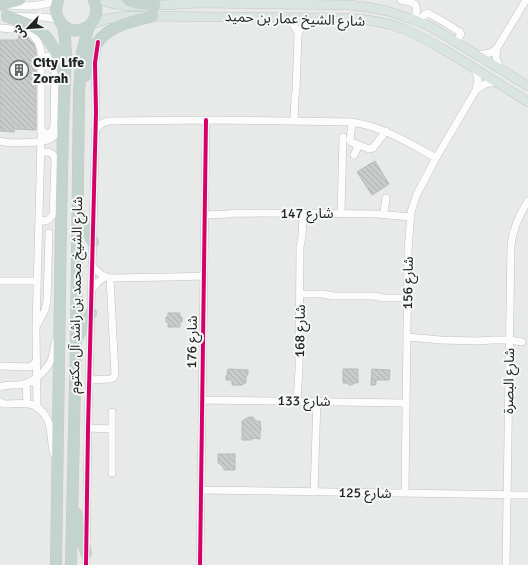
<svg xmlns="http://www.w3.org/2000/svg" width="528" height="565" viewBox="0 0 528 565" font-family="Signika,'Noto Sans Arabic',sans-serif">
<style>
.building{fill:url(#building-back-hatch);stroke:#b9bbba}
.lines{fill:none;stroke-linecap:round;stroke-linejoin:round}
.minor-casing{stroke:#c0c2c1;stroke-width:8}
.major-casing{stroke:#c6c8c7;stroke-width:10}
.highway-casing{stroke:#c6c8c7;stroke-width:12}
.minor{stroke:#fcfcfc;stroke-width:7}
.major{stroke:#dae4e0;stroke-width:9}
.highway{stroke:#c3d3ce;stroke-width:11}
.cycleway-casing{stroke:#f5f8f6;stroke-width:6}
.cycleway{stroke:#d6006c;stroke-width:4}
.labels{text-anchor:middle;dominant-baseline:central;stroke-width:4;stroke-linejoin:round;paint-order:stroke}
.street-label{font-size:14px;fill:#212322;stroke:#f5f8f6}
.poi-label{font-size:14px;font-weight:bold;fill:#212322;stroke:#f5f8f6;text-anchor:start}
</style>
<defs>
<pattern id="building-back-hatch" width="6" height="6" patternUnits="userSpaceOnUse"><rect width="6" height="6" fill="#cacccb"/><path d="M-1 5l2 2M0 0l6 6M5-1l2 2" fill="none" stroke="#adafae"/></pattern>
</defs>
<rect width="100%" height="100%" fill="#e8eae9"/>
<path class="building" d="M19,35l10,3v2l2,1 3,3 2,7v79l-22,-1v3l-14,-1v-91h18z
M375,161l14,23 -17,11 -15,-23z
M168,313h12v4h2v5h-2v5h-12v-5h-2v-5h2z
M228,369l20,1v5h-2v8h-3v2h-11v-5h-6v-4h1z
M343,369h15v14h-4l-2,2h-3l-1,-2h-5z
M372,369l18,1 -1,10h-13v4l-1,1h-4z
M249,417h4l3,4h4l1,10h-1v8l-8,-1v2h-10v-19z
M218,454h17v16h-11v-2l-4,-4 -2,-1z"/>
<g class="lines">
<defs>
<path id="minor" d="M401,0c17,4 17,3 14,20
M9,5c17,2 32,2 47,-5
M0,16l41,1 17,2
M286,17c6,5 10,10 12,17l-2,58 -1,5 -1,24
M419,22l5,-7 4,-2 16,9 16,10 1,2 -5,8
M0,28l22,2 8,3 3,2 5,7 3,8v91l-5,186 1,81
M298,34c3,-8 8,-13 15,-16
M477,55l13,-2 7,-5
M500,69l-4,-12 1,-9 29,-48
M476,90l9,-6 11,-2
M352,122l-2,19 1,1 18,7 4,-1 13,-17
M96,129l5,-5 7,-3 105,-1 139,2c32,5 57,21 84,36
M41,130l5,4c6,0 8,-5 8,-10l1,-61c-3,-10 -11,-9 -12,1
M0,141c9,3 41,2 50,-2 5,-2 9,-8 13,-13
M354,155l5,-10
M341,213l2,-76
M384,213l2,-15
M205,215l23,-1 9,-1 140,1 34,3
M39,219l5,2 4,-1 5,-5 2,-54c0,-9 -7,-10 -15,-8
M92,266l10,9 8,3 61,-1 33,-1
M0,281h37
M92,289l6,-7 7,-5
M300,294h22l11,2h41l9,2h25
M37,325l8,-15 2,-9 2,-68
M407,337l23,2 10,1 38,1 14,-1h18l12,2
M0,366l30,1 4,-3 3,-4
M89,380l21,-1 3,-1 2,-3 -5,-97
M26,383l1,21
M0,387c6,-3 12,-2 19,-2 12,-1 24,-11 30,-21 6,-8 3,-18 9,-27
M202,400l204,3
M297,401l2,-32 1,-123 2,-9 1,-24
M0,402l4,2c8,0 17,-1 25,0 11,2 20,14 21,24 2,10 1,19 5,28
M88,428l24,1
M112,473v-61
M201,490l327,5
M314,492l3,-91
M405,493l3,-242 3,-39 6,-18 19,-36 40,-68 2,-10 -3,-11
M86,565l2,-137 8,-316 -1,-49 2,-16
M200,565l6,-445
M506,565l5,-320c2,-16 8,-30 17,-44"/>
<path id="major" d="M101,0c18,7 33,6 53,5 15,0 29,-1 44,-2l150,2 19,2 20,4 28,9 18,8 95,58
M91,25l15,-6 18,-3 223,2c19,1 38,4 57,11 19,8 36,19 54,29 23,15 47,29 70,44"/>
<path id="highway" d="M58,0c-2,6 -3,12 0,18 11,25 48,9 36,-18
M128,0l8,3 19,2
M0,5l19,-5
M6,16c34,11 45,17 56,54
M85,76c2,-8 3,-17 7,-24 11,-26 37,-30 61,-36
M78,212l15,30
M77,338l14,-25
M77,514l3,19 6,20
M56,565l5,-342 2,-97 3,-71 -1,-16 -2,-14
M71,565l5,-225 3,-249 3,-39 7,-26"/>
</defs>
<use href="#minor" class="minor-casing"/>
<use href="#major" class="major-casing"/>
<use href="#highway" class="highway-casing"/>
<use href="#minor" class="minor"/>
<use href="#major" class="major"/>
<use href="#highway" class="highway"/>
<defs>
<path id="cycleway" d="M86,565l2,-137 8,-316 -1,-49 3,-21
M200,565l6,-445"/>
</defs>
<use href="#cycleway" class="cycleway-casing"/>
<use href="#cycleway" class="cycleway"/>
</g>
<defs>
<symbol id="building-ring" viewBox="-11 -11 22 22"><circle r="9.5" fill="#f5f8f6" stroke="#676968" stroke-width="1.5"/><path d="M-4-6H4V6H1V3H-1V6H-4ZM-2.5-4.3h1.7v1.8h-1.7ZM.8-4.3h1.7v1.8H.8ZM-2.5-1h1.7V.8h-1.7ZM.8-1h1.7V.8H.8Z" fill="#676968"/></symbol>
</defs>
<g fill-rule="evenodd">
<use href="#building-ring" x="8" y="59" width="22" height="22"/>
</g>
<g class="labels">
<g class="street-label">
<text transform="translate(295 19) rotate(2)">شارع الشيخ عمار بن حميد</text>
<text x="307" y="213">شارع 147</text>
<text transform="translate(408 283) rotate(-89)">شارع 156</text>
<text transform="translate(76 295) rotate(-89)">شارع الشيخ محمد بن راشد آل مكتوم</text>
<text transform="translate(300 331) rotate(-89)">شارع 168</text>
<text transform="translate(192 342) rotate(-89)">شارع 176</text>
<text transform="translate(509 381) rotate(-89)">شارع البصرة</text>
<text transform="translate(304 401) rotate(1)">شارع 133</text>
<text transform="translate(365 493) rotate(1)">شارع 125</text>
</g>
<g class="poi-label">
<text x="33" y="62">City Life<tspan x="33" dy="16">Zorah</tspan></text>
</g>
</g>
<g transform="translate(28 28) rotate(245)" stroke="#f5f8f6" stroke-width="3" paint-order="stroke">
<path d="M0-3L7 15L0 10L-7 15Z" fill="#212322"/>
<text y="-6" font-size="11" font-weight="bold" text-anchor="middle" fill="#212322">ش</text>
</g>
</svg>
